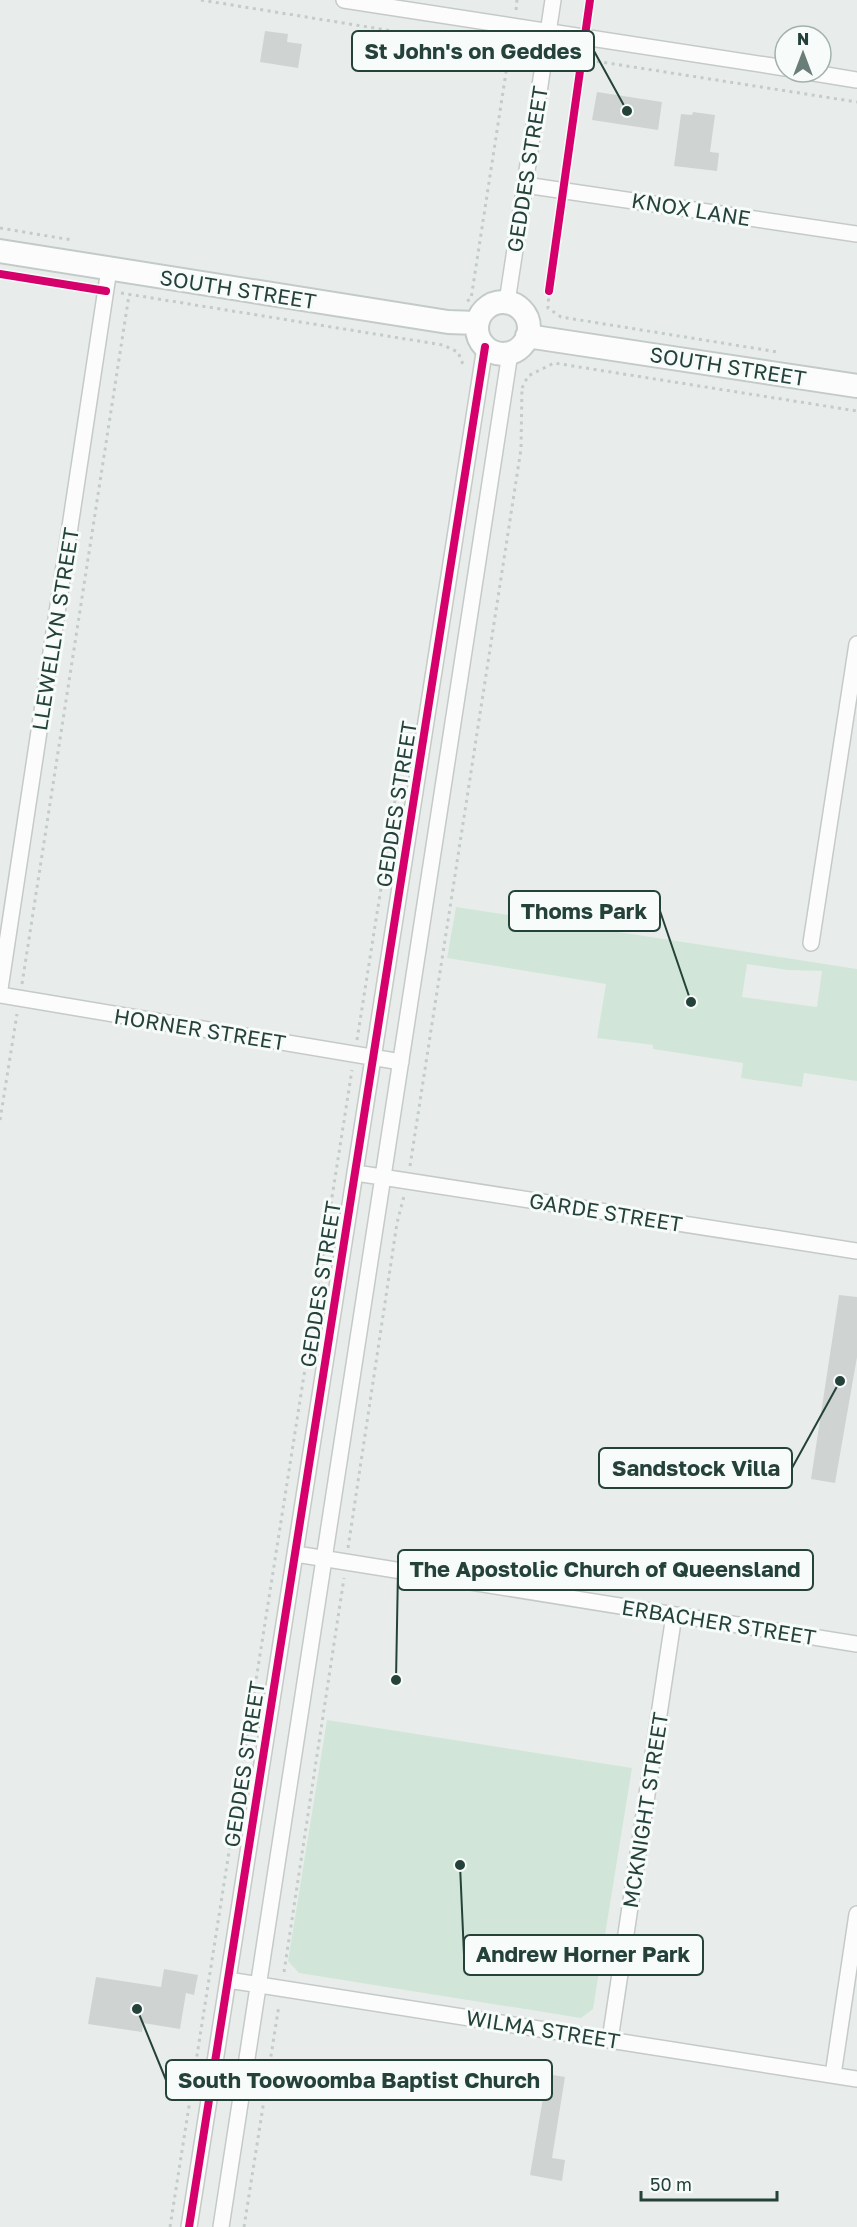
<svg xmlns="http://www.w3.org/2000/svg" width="857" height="2227" viewBox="0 0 857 2227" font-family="'Golos Text',sans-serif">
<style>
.green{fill:#d1e6d8;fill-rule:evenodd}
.building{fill:#cfd4d2}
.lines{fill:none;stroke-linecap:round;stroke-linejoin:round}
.street-casing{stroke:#c5cac8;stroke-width:18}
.secondary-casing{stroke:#c3cbc8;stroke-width:26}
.path{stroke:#c3ccca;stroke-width:3;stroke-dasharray:3 4.5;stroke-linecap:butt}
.street{stroke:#fcfcfc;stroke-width:15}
.secondary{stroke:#fcfcfc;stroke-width:22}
.cycleway-casing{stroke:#f7fbf9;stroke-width:11}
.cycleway{stroke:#d6006c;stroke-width:8}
.labels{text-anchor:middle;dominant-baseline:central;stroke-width:6;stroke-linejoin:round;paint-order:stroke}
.street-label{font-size:21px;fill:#24423a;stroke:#f7fbf9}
.leader{fill:none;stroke:#24423a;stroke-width:2}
.callout-dot{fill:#24423a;stroke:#f7fbf9;stroke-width:2}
.callout{fill:#f7fbf9;stroke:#24423a;stroke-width:2}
.callout-label{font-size:22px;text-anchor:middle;font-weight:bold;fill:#24423a}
</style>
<rect width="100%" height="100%" fill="#e8edeb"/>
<path class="green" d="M456,907l401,62v112l-53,-8 -2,14 -61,-9 2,-15 -90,-14v-4l-56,-7 9,-54 -159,-26zM747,964l41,6 34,1 -5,36 -75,-10z
M327,1720l305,48 -39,241 -12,9 -282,-45 -11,-12z"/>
<path class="building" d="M265,31l23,3 -1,8 15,2 -4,24 -38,-6z
M597,92l65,10 -4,28 -66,-10z
M693,112l22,3 -5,37 9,1 -2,18 -43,-5 7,-52 11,1z
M839,1295l18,2v60l-22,126 -24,-4z
M164,1969l34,6 -4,20 -8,-2 -6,36 -37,-6 -1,9 -54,-8 8,-47 65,10z
M547,2074l18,3 -13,81 13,2 -3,21 -32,-6z"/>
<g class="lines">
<defs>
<path id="street" d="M344,0l441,68
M808,72l49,8
M525,185l332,49
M507,302l46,-302
M811,943l46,-299
M0,989l109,-720
M0,995l401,67
M356,1173l501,78
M296,1554l561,90
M228,1980l629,99
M610,2040l64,-425
M833,2075l24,-161
M189,2227l296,-1880
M221,2227l289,-1874"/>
<path id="secondary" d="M0,251l448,71 29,1
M477 328a26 26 0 1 1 52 0a26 26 0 1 1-52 0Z
M527,336l330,50"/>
</defs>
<use href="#street" class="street-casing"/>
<use href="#secondary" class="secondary-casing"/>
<path class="path" d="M201,0l309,50
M516,10l1,-10
M582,59l275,43
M0,228l72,12
M549,291l-1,17 13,9 217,35
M121,293l322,52 15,7 6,15
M467,301l4,-2 40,-259
M522,388l6,-12 26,-13 303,48
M22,984l107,-689
M357,1040l42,-266
M0,1120l17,-106
M410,1166l111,-717 1,-62
M348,1548l49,-325 7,-27
M284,1972l60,-394
M170,2227l182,-1157
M244,2227l35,-222"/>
<use href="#street" class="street"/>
<use href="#secondary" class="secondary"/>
<defs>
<path id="cycleway" d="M0,274l106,17
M549,291l41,-291
M189,2227l296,-1880"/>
</defs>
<use href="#cycleway" class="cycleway-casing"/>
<use href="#cycleway" class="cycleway"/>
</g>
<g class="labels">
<g class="street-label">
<text transform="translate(527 169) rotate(-81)">GEDDES STREET</text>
<text transform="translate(691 209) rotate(9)">KNOX LANE</text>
<text transform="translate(238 289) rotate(9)">SOUTH STREET</text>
<text transform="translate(728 366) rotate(9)">SOUTH STREET</text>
<text transform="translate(55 629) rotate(-81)">LLEWELLYN STREET</text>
<text transform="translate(396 804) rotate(-81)">GEDDES STREET</text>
<text transform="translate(200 1029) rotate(9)">HORNER STREET</text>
<text transform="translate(606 1212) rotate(9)">GARDE STREET</text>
<text transform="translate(320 1284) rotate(-81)">GEDDES STREET</text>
<text transform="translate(719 1622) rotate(9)">ERBACHER STREET</text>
<text transform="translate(244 1764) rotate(-81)">GEDDES STREET</text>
<text transform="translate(645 1810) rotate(-81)">MCKNIGHT STREET</text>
<text transform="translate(543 2029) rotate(9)">WILMA STREET</text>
</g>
</g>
<path class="leader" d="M627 111L594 51M691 1002L660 911M840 1381L792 1468M396 1680L398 1570M460 1865L464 1955M137 2009L166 2080"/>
<g class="callout-dot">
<circle cx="627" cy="111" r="6"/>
<circle cx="691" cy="1002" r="6"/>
<circle cx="840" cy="1381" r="6"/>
<circle cx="396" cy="1680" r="6"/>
<circle cx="460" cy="1865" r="6"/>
<circle cx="137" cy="2009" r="6"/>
</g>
<g class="callout">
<rect x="352" y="31" width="242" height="40" rx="6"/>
<rect x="509" y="891" width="151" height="40" rx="6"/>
<rect x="599" y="1448" width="193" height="40" rx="6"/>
<rect x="398" y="1550" width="415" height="40" rx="6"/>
<rect x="464" y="1935" width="239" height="40" rx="6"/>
<rect x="166" y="2060" width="386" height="40" rx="6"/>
</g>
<g class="callout-label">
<text x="473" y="59">St John's on Geddes</text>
<text x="584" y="919">Thoms Park</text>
<text x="696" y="1476">Sandstock Villa</text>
<text x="605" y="1577">The Apostolic Church of Queensland</text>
<text x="583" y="1962">Andrew Horner Park</text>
<text x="359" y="2088">South Toowoomba Baptist Church</text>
</g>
<g transform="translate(803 54)"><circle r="28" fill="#f7fbf9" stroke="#a3b1ad" stroke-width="1.5"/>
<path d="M0-4.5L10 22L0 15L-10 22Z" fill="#697e78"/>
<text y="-9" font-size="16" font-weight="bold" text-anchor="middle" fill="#24423a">N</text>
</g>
<path d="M641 2191v9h136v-9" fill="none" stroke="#24423a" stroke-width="3"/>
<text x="650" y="2191" font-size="18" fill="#24423a" stroke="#f7fbf9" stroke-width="4.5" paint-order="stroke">50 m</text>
</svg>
